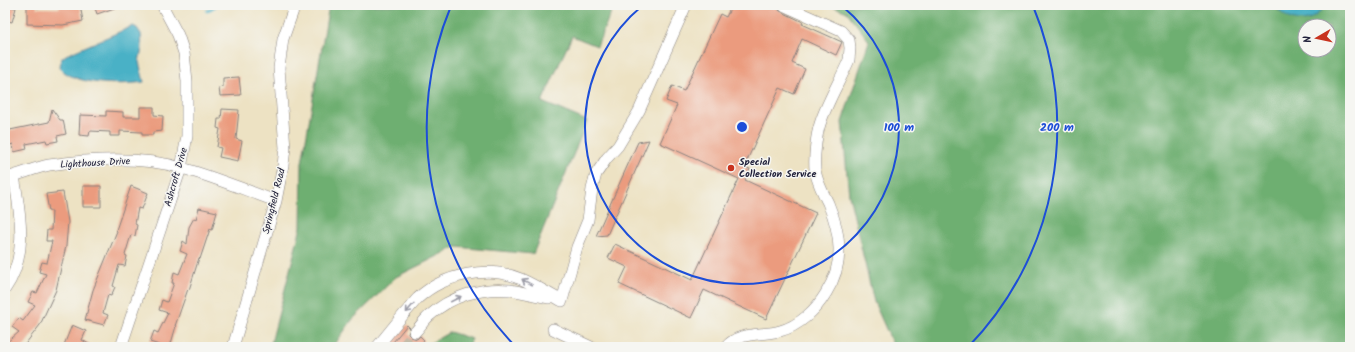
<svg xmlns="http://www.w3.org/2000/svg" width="1355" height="352" viewBox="0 0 1355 352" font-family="Kalam,sans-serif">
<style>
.forest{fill:#6eaf71;stroke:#486856;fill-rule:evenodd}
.water{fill:#48b1c6;stroke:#356a80}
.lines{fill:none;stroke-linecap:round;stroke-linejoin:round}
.stream{stroke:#48b1c6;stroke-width:3}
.building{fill:#eb9b7e}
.minor-tunnel{stroke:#c4bca8;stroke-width:11;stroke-dasharray:11 5.5;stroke-linecap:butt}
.minor-casing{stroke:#88827f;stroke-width:12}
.minor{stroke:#fff;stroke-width:11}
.oneway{stroke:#9c9ca7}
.ring{fill:none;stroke:#1d4ed8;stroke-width:2}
.poi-dot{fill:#c8321e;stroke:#f6f6f2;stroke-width:1.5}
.labels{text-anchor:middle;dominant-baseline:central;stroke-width:3;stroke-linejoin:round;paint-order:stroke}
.poi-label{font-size:10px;font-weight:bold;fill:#22223b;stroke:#f6f6f2;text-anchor:start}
.street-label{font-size:10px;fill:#22223b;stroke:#f6f6f2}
.centre{fill:#1d4ed8;stroke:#f6f6f2;stroke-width:2}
.ring-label{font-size:12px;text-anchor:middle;font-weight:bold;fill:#1d4ed8;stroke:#f6f6f2;stroke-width:3;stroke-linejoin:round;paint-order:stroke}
</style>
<rect width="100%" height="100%" fill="#f6f6f2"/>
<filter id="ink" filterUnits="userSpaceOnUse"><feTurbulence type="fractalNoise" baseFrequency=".025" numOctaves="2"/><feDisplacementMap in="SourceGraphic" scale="8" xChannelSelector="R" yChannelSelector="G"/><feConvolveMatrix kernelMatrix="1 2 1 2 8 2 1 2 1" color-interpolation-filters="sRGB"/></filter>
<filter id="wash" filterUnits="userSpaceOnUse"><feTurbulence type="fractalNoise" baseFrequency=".012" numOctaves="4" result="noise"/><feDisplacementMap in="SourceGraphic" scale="16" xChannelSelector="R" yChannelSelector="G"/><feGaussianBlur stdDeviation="0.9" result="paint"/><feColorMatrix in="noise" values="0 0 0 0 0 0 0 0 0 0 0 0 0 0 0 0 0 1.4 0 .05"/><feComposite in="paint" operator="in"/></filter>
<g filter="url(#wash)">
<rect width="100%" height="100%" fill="#ede2c3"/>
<path class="forest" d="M329,5h285l-17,41 -25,-10 -30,66 45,19 -54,133 -77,-7 -60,30 -44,43 -19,27h-63l31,-120 1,-64z
M830,5h445l3,5 31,10 18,-15h23v342h-456l-20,-45 -25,-107 -7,-73 27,-81 -22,-29zM1305,26h24v24h-24z
M450,332l22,7 -4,8h-43l2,-2z"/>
<path class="water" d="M1275,5h52c-5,5 -11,11 -17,14 -12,6 -29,-3 -35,-14z
M133,26l4,2 4,6 1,14 -3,14 5,20c-21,3 -69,4 -84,-14l1,-9 5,-4z"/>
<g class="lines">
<path class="stream" d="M207,11l10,-6"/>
</g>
<g id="blocks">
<path class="building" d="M5,5l11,3 -4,14 -7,-2z
M27,5h10v3h23l-1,-3h11v2l10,-2 3,16 -20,4 -36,-1z
M94,5h25l1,1 -23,8z
M732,5h41l3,2 4,4 23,11 -1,2 40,18 -6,13 -34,-16 -10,24 13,6 -11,25 -14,-6 -36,79 6,2 -5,11 71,33 -50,106 -62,-29 -13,28 -72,-34 8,-17 -19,-9 7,-14 77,36 47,-101 -79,-36 17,-38 -11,-4 6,-15 12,5 36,-77 6,3z
M239,77l2,18 -21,1 -1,-8 4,-1v-9z
M140,107h14v8l9,1 -1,15 -9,1v3h-11v-3l-22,-1v5h-10v-4l-20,-1 -1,5 -10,-1 1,-20 26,1v-5l17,1v5h17z
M52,109l8,11h3l3,14 -9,2 1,5 -11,2 -1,-3 -20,4 1,5 -13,3 -1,-8 -8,3v-16l44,-9z
M222,109l17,1 -3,29 6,2 -4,20 -19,-4 2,-9 -4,-1 3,-18 -3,-1 1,-9h3z
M649,140l-42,95 -11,1 42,-94z
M83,186h18v21h-18z
M131,186l17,7 -6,16 -4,-1 -3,16 2,1 -2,11 -4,-1 -6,20 2,1 -2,10 -6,-1 -6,21 2,1 -4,9 -3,-1 -5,18 5,2 -4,10 -19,-5 8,-30 24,-59 -1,-1z
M63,192l5,30 -2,24 -10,44 -16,35 -17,22h-18v-3l14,-12 -7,-5 7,-9 4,3 12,-16 -7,-3 5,-10 4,1 9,-19 -7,-2 3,-10 5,1 5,-22h-6l1,-11h4l1,-19h-3l-3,-17z
M199,208l18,4 -5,18 -2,-1 -10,30 -1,-1 -10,32 -1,-1 -13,37h1l-6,21h-5l-15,-5 4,-11 4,2 10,-20 -9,-3 3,-10 5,2 7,-19h-2l2,-11 5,2 8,-20 -7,-3 3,-10 4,3 2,-17 5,-9 2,1z
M72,325l14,6 -4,9 12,7h-26l-4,-2z
M407,325l3,3 -2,6 3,3 6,2 3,-3 4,4 -5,7h-30z"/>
</g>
</g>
<g filter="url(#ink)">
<use href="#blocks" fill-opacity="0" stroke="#88827f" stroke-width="1"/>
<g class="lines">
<path class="minor-tunnel" d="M403,347l12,-15"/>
<defs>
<path id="minor" d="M5,178c15,-3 29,-10 44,-13 42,-6 92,-9 133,3 32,9 63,22 94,33
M5,289c24,-34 15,-75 9,-113
M562,301l15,-54 11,-27 4,-31 4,-15 11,-16 11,-12 21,-35 47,-106
M553,329l38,18
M415,332c5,-5 9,-12 14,-16 22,-20 52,-29 81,-26 13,2 26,6 39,8
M121,347l60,-179 6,-32v-55l-3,-28 -6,-18 -16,-30
M233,347l43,-146 7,-36 2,-17 -6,-80 4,-29 12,-34
M377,347c9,-11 18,-22 27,-33 5,-5 9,-11 14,-16 26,-24 71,-33 103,-19 14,6 28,15 41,22
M726,347c13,-16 36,-11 54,-16 19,-5 36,-21 46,-38 19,-30 15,-59 2,-90 -5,-10 -12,-23 -13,-34 -1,-12 1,-33 5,-45 7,-22 20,-43 29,-64l1,-12 -1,-8 -8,-9 -58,-26"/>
</defs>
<use href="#minor" class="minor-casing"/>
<use href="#minor" class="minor"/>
</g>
<defs><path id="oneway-shaft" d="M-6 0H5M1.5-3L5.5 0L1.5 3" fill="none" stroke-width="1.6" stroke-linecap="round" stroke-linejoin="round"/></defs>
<g class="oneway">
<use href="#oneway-shaft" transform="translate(527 282) rotate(-151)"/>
<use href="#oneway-shaft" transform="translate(456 299) rotate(-27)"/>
<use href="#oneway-shaft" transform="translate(410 308) rotate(130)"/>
</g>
</g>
<g class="ring">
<path d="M842 6A157 157 0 1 1 642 6"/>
<path d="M515 346A315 315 0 0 1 451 6M1033 6A315 315 0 0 1 969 346"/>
</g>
<circle class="poi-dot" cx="731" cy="168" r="4"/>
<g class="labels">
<g class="poi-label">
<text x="739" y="162">Special<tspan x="739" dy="12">Collection Service</tspan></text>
</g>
<g class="street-label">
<text transform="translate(95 163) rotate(-3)">Lighthouse Drive</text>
<text transform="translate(176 177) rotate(-74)">Ashcroft Drive</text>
<text transform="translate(274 201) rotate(-76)">Springfield Road</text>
</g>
</g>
<circle cx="742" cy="127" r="6" class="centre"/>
<g class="ring-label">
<text x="899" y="131">100 m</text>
<text x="1057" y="131">200 m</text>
</g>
<rect width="1355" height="352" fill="none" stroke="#f6f6f2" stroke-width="20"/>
<g transform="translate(1317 38) rotate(261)"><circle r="19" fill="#f6f6f2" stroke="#a1a1a9"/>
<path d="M0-3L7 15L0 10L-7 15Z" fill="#c8321e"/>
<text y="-6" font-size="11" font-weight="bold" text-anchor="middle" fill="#22223b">N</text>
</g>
</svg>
